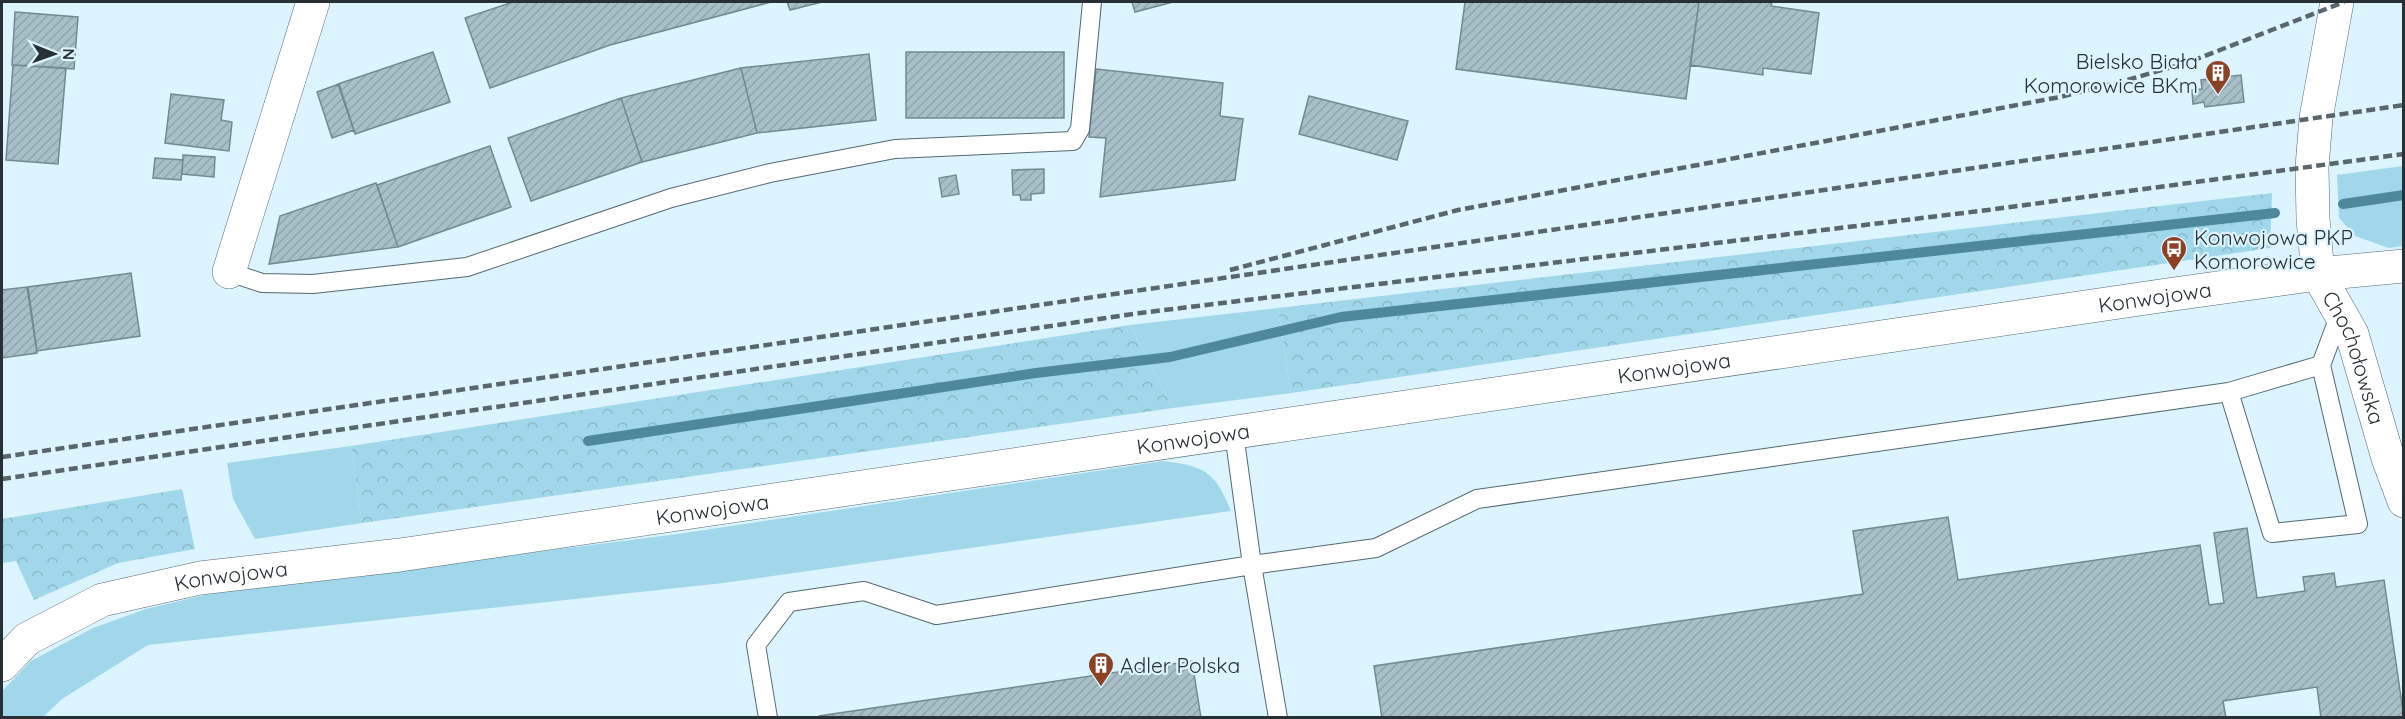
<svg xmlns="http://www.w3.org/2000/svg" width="2405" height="719" viewBox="0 0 2405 719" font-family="Quicksand,sans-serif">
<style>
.grass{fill:#a0d7ea}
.forest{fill:url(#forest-crowns)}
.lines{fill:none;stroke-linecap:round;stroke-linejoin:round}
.stream{stroke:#4e889c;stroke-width:10}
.building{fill:url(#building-hatch);stroke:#738992;stroke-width:1.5}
.service-casing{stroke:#536971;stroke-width:20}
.minor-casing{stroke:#536971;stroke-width:34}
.service{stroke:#fff;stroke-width:18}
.minor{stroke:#fff;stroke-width:33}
.rail{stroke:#59666c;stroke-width:4.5;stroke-dasharray:9 4.5;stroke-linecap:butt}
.labels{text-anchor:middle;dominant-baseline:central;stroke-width:4.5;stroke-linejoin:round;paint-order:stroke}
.poi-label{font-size:21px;fill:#273034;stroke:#dcf4fd;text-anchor:start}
.street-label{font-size:21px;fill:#273034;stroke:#dcf4fd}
</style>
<defs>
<pattern id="forest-crowns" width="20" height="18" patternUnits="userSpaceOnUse" patternTransform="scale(1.5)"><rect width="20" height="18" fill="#a0d7ea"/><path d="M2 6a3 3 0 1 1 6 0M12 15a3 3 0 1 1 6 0" fill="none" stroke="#8ab9c9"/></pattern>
<pattern id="building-hatch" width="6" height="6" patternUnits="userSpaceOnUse" patternTransform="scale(1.5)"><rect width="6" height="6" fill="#a7bfc8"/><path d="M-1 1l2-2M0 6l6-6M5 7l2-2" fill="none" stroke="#90a4ac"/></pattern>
</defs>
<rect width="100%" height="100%" fill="#dcf4fd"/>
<path class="grass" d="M2403,166v80l-14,2 -34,-12 -16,-18 -2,-43z
M1278,308l13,85 -118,15 -43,-83z
M351,446l11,77 -107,16 -22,-40 -6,-36z
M1163,461c41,5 52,10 68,50l-508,72 -575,62 -86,54 -19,18 -41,1v-27l29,-30 62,-33 53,-19 71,-17 461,-58z"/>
<path class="forest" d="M2272,193l-2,55 -979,145 -13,-85z
M1130,325l43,83 -811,115 -11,-77z
M182,489l13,60 -77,14 -84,37 -18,-39 -14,2v-44z"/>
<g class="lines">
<path class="stream" d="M2343,204l61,-9
M588,441l448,-68 134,-16 171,-40 934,-104"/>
</g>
<path class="building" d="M513,2h258l-161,43 -120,43 -25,-70z
M787,2h35l-32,8z
M1132,2h41l-38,10z
M1465,2h234l-13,97 -230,-30z
M1699,2h73l-1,4 48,7 -8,61 -48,-6v7l-73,-10z
M15,12l63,5 -4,52 -62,-4z
M433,52l17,50 -95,32 -17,-50z
M906,52h158v66h-158z
M869,54l7,66 -119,13 -16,-65z
M13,65l53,3 -8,96 -52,-4z
M741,68l16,65 -115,29 -21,-64z
M1096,69l127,14 -3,33 23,3 -8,61 -135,17 6,-59 -17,-1z
M2241,75l3,27 -39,5 -1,-5 -11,2 -1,-14 10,-1 -1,-9z
M339,84l15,46 -22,8 -15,-46z
M171,94l53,6 -3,20 11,2 -3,29 -64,-8z
M1309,96l99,25 -11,39 -98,-26z
M621,98l21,64 -111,39 -23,-63z
M490,146l21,61 -113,40 -21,-62z
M183,155l32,2 -1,20 -32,-3z
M155,158l28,2 -2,20 -28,-2z
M1044,169v24l-13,1v6h-10l-1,-5h-7l-1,-25z
M956,175l3,19 -17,3 -3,-19z
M376,183l22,64 -129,17 11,-48z
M131,273l9,63 -103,15 -9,-64z
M27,287l10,66 -35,5v-68z
M1948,517l10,63 242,-35 9,60 15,-2 -10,-70 33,-5 10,70 48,-7 -2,-14 31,-4 2,14 48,-7 20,138h-83l-4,-31 -94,14 3,17h-844l-8,-52 489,-72 -10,-63z
M1192,661l9,57h-382v-2z"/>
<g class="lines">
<defs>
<path id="service" d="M229,272l33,11 51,1 154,-17 204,-69 99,-25 125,-24 178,-8 7,-12 12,-127
M2229,392l43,141 86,-9 -37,-159
M1234,433l18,132 26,153
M768,718l-12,-73 33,-43 75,-11 72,24 316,-50 124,-17 101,-49 752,-107 92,-27 19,-51"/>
<g id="minor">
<path id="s1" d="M2337,2l-21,116 -4,49 1,52 5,55 34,60 36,124 16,43"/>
<path d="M229,272l84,-270"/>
<path id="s2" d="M2,665l25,-26 75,-39 98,-22 200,-23 1767,-260 151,-21 86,-8"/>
</g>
</defs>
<use href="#service" class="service-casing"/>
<use href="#minor" class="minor-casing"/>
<use href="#service" class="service"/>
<use href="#minor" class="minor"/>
<path class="rail" d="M1230,270l228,-60 602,-113 64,-16 65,-19 155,-60
M2,457l2402,-352
M2,479l1138,-166 848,-103 416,-56"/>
</g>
<defs>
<symbol id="building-pin" viewBox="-11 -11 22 30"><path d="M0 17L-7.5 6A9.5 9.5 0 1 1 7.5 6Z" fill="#8b4224" stroke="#dcf4fd"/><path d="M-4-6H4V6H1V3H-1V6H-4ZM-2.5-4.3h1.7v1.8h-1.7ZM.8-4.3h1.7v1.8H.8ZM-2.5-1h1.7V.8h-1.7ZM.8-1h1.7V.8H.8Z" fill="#fff"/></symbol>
<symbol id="bus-pin" viewBox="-11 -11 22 30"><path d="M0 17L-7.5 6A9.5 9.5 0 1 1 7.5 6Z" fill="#8b4224" stroke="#dcf4fd"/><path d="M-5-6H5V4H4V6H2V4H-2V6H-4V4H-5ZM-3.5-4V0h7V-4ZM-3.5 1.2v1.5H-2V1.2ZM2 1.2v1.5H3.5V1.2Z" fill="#fff"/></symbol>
</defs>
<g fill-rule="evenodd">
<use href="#building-pin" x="2203" y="58" width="30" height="40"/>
<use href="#bus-pin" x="2159" y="234" width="30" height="40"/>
<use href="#building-pin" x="1086" y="650" width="30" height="40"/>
</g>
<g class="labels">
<g class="poi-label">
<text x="2198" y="61" text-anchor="end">Bielsko Biała<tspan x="2198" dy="24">Komorowice BKm</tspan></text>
<text x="2194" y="237">Konwojowa PKP<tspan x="2194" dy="24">Komorowice</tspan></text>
<text x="1120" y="665">Adler Polska</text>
</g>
<g class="street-label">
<text stroke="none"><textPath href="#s2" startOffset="2196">Konwojowa</textPath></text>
<text stroke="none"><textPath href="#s1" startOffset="366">Chochołowska</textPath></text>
<text stroke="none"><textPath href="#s2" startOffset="1710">Konwojowa</textPath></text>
<text stroke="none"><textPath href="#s2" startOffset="1224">Konwojowa</textPath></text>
<text stroke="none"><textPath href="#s2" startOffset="738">Konwojowa</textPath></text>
<text stroke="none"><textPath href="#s2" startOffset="252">Konwojowa</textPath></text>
</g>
</g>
<rect width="2405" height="719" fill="none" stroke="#273034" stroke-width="6"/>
<g transform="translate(54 54) rotate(91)" stroke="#dcf4fd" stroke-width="4.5" paint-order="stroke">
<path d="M0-4.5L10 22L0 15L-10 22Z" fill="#273034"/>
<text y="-9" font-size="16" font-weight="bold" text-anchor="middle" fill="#273034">N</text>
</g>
</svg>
